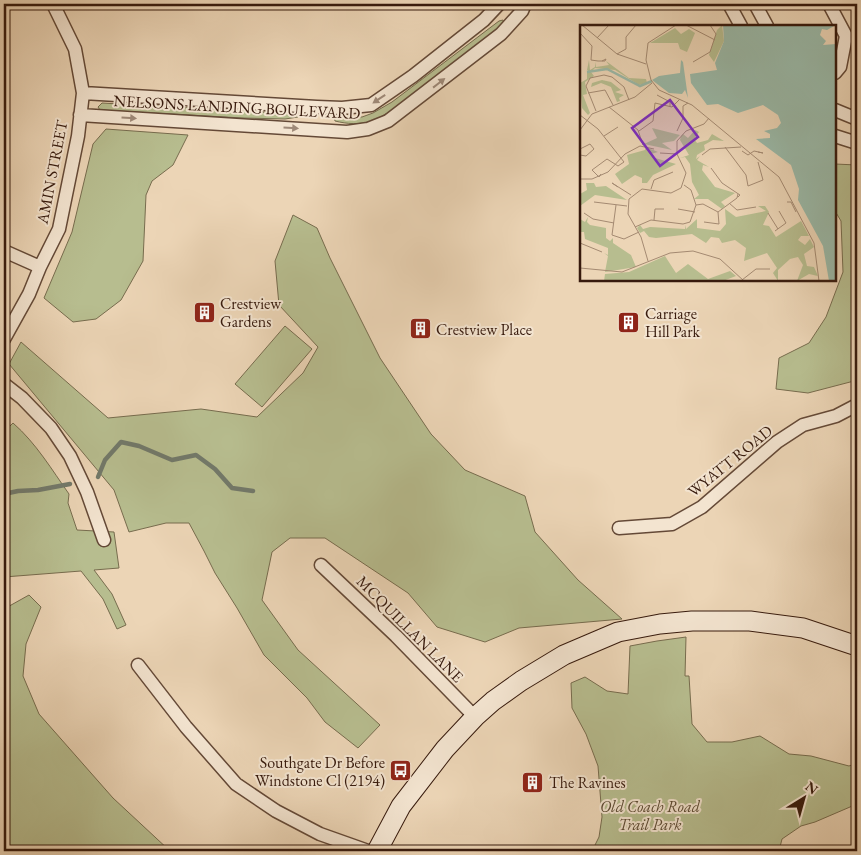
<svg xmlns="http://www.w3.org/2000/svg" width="861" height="855" viewBox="0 0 861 855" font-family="'EB Garamond',serif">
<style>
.green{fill:#b7bd8f;stroke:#776c4e}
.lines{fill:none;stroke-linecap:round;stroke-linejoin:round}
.stream{stroke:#72796a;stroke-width:4.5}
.street-casing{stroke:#644937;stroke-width:15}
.secondary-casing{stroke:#371a0d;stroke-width:21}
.street{stroke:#f3e4d0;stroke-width:12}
.secondary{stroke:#f3e4d0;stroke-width:19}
.oneway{fill:#9e8978}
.labels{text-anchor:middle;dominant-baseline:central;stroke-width:4;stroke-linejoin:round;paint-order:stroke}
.street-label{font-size:16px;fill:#371a0d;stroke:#f3e4d0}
.poi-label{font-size:16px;fill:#371a0d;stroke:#f3e4d0;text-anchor:start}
.park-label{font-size:16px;font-style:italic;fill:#5d4b34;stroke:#f3e4d0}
.inset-river{fill:none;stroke:#9ab9a8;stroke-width:2.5}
.inset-road{fill:none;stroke:#a48a72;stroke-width:1}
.view{fill:#7b2cbf;fill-opacity:0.15;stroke:#7b2cbf;stroke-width:2.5}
.inset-edge{fill:none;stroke:#371a0d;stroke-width:2.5}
</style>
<rect width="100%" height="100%" fill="#ecd5b6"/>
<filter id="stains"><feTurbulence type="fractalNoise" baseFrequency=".004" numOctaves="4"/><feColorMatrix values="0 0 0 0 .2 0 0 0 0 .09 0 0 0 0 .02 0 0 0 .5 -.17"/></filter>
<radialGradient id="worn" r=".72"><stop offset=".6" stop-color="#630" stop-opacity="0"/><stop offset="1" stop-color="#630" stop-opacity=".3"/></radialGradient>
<path class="green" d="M503,20l1,4 -8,7c-31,24 -61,51 -94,72 -9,6 -19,14 -30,18 -12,4 -25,3 -37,0l-1,-4h28l11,-4 19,-11 107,-81z
M102,103l195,11 1,3 -13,2 -42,-1 -143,-8 -2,-3z
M106,129l82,6 -15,30 -21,16 -6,14 -3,66 -22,39 -25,19 -23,3 -29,-24 28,-66 21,-88z
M835,164l22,1v211l-3,5 -46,12 -32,-4 3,-31 30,-15 17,-26 17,-45 -2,-51 -6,-10z
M293,215l24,13 13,30 50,100 51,76 34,36 60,26 10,36 43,48 44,39 -103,9 -34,14 -48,-15 -29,-34 -83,-55h-35l-18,14 -10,48 36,50 82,75 -22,23 -33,-26 -18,-24 -43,-43 -27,-47 -22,-35 -11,-22 -15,-28h-23l-37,9 -15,-42 -105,-126 12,-22 87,76 93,-9 56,8 46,-44 15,-26 -39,-42 -4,-44z
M285,326l27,23 -50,58 -27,-23z
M13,423c23,20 39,47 56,71l-1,9 9,27 37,2 5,36 -25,2 18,24 14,31 -9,4 -14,-30 -22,-28 -77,6v-145z
M29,595l12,12 -15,37 -3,32 16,38 74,84 57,53h-166v-242z
M686,637l-1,39h4l3,48 15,18h25l28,-6 29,18 22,2 38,10 8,-3v41l-42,18 -14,4 -19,13 -3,12h-187l7,-14 3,-20 -4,-51 -12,-32 -14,-26 -1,-25 14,-6 22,14 21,3 2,-48 27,-5z"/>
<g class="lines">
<path class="stream" d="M98,477l7,-17 16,-18 18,4 33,14 24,-5 19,14 17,19 21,3
M4,494l14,-3 20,-1 32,-6"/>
<defs>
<path id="street" d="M729,4l12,22
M755,4l12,22
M829,4l17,32 -6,31 -5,6
M83,93l234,14 25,1 29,-3 42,-29 71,-56 15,-16
M835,110l22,9
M80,115l267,17 21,-3 20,-8 113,-87 21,-23 3,-7
M835,136l22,7
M4,251l36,16
M4,339l25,-45 11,-27 19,-38 19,-93 5,-43 -8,-44 -22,-45
M4,384l18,14 29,30 19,28 17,36 17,48
M619,528l53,-4 30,-17 75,-65 26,-17 33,-9 21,-11
M321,565l75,71 79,81
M138,665l48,62 50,57 40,27 44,23 48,17"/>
<path id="secondary" d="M377,851l24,-45 44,-57 30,-32 18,-16 28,-20 43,-26 54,-23 42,-8 32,-3h58l53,7 54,18"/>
</defs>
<use href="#street" class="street-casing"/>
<use href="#secondary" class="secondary-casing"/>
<use href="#street" class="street"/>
<use href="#secondary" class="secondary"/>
</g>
<defs><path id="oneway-solid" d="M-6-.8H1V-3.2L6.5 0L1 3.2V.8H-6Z" transform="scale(1.25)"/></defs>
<g class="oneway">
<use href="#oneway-solid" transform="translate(439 83) rotate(-38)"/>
<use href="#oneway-solid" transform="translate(379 99) rotate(146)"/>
<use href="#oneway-solid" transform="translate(129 118) rotate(4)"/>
<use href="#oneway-solid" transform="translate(291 128) rotate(4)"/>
</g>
<defs>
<symbol id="building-square" viewBox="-11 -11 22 22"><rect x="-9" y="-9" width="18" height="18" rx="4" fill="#8f2418" stroke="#f3e4d0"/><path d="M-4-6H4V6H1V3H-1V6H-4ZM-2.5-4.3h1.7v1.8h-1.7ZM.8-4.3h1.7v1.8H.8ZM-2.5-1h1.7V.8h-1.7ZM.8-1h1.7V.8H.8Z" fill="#fff"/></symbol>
<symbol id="bus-square" viewBox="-11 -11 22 22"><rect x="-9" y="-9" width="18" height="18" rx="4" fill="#8f2418" stroke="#f3e4d0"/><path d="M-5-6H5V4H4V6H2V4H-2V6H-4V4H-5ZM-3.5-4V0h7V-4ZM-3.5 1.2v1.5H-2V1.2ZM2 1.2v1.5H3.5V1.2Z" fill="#fff"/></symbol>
</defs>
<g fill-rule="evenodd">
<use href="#building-square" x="192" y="300" width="25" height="25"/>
<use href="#building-square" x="616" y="310" width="25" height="25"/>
<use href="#building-square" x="408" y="316" width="25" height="25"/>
<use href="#bus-square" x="388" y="758" width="25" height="25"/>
<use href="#building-square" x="520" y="770" width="25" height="25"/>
</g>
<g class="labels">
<g class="street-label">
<text transform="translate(237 107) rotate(3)">NELSONS LANDING BOULEVARD</text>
<text transform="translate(52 172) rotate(-79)">AMIN STREET</text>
<text transform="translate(730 461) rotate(-39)">WYATT ROAD</text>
<text transform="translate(410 629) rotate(45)">MCQUILLAN LANE</text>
</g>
<g class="poi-label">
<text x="220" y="303">Crestview<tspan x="220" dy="18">Gardens</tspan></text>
<text x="645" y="313">Carriage<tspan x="645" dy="18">Hill Park</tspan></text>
<text x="436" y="329">Crestview Place</text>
<text x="385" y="762" text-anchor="end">Southgate Dr Before<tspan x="385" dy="18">Windstone Cl (2194)</tspan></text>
<text x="549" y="782">The Ravines</text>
</g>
<g class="park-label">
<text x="650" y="806">Old Coach Road<tspan x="650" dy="18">Trail Park</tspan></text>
</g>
</g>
<g transform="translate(580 25)">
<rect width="256" height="256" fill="#ecd5b6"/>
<path d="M142,0l2,16 -10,21 -5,-7 8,-25zM95,3l6,6 8,-5 6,4 -8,19 -7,-3 -2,-6h-28zM9,35l1,10 5,-3v-5l1,5 13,-2 -3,-4 23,17 17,1 1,4 -8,2 -24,-15 -20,-2 -4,4 3,4 -9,6 2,12 -4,1 7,18 -2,2 -6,-7 -2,-25 7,-4v-7h3l-3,-2zM22,55l9,2 10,8 -6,2 9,3 -5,3 1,3 -3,1 -6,-15 -10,-4 -10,4 1,-4zM72,103l28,7 -6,6 -12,2 10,7 -28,-6 13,-6zM115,105l4,2 -5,7 3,4 11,-3 4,-6 12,7 -11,-1 -9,5 1,5 -8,5 -1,4 4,-3 -3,4 12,7 -6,-2 -1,5 13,17 20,6 -14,9 4,4 -3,3 -14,-10h-14l5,-4 -7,-13 -2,-18 -5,-7 -5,1 9,-3 -9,-15 1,-4 2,-2 5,4zM66,122l12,5 -7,2 4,4 21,6 -23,11 -6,8h-5v-5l-7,-3 -13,9 -7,-10 14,-10 -2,-9 18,-5zM6,158h8l2,4 10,-1 21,14 -32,-5 -15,11v-12l7,-4zM178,181h7l4,6 -6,13 6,1 7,11 25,-16 8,15h-8l-3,4 7,5 5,-6 4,8 -10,7 3,12 7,1 4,9 -9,-2 -12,7 6,-16 -5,-8 -8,2 -12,11v11l-5,-8 4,-5 -10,-15 -23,8 2,-13 -11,-8 -13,3 -3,-5 -8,-1 -5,6 -14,-9 -36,4 -7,-1 -5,-6 -4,2 -3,-5 3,-3 3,4 7,-2 35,2v-4l1,4 11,-10v9l23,3 6,-7 -1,-15 11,8 30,-6zM8,192l-1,5 3,3 16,3v10l4,3 3,-3v5l18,12 5,12 -31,5 3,-16 -4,-3 4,2v-7l-23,-9 -1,-7h-4v-13l5,3zM85,231l11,17 12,-9 20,15 22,-8 6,5 -13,5h-119l1,-7 24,-2z" fill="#b7bd8f"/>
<path d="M143,0h113l-9,5 -5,-1 -2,6 6,6 -3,4 13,-1v237h-7l-6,-35 -25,-46 1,-11 -8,-24 -35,-26 14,-1v-4l-6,-3 13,-3 4,-5 -3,-8 -15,-10 -25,8 -20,-9 -11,1 -16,-22 -1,-9 27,-4 -2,-7 9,-22zM101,35l2,2 5,36 -3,-8 -3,4 -13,-1 -17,-13 7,-4 21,-3z" fill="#9ab9a8"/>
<path class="inset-river" d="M7,47l20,-3 33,17 12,-5"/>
<path class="inset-road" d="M2,0l35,29 29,10M96,0l-28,18 -2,17 5,20 8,10 33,15 87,72 35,66 5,38M106,0l29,15M0,8l12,13 -1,14 7,1h7l1,-2 -4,2M17,13l12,-13M37,29l9,-5v-12l10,-12M113,37l17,-10 6,-18 -6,-9M8,68l17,-3 8,15M77,70l13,7v5M29,82l29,23 5,15M16,86l-10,-25 4,-8 14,-3 8,2 12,10 5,13M0,90l18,14 26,33 -6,4 -11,-7 -15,11 7,7 2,-3M0,105l12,-16 43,-17 17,-14M59,106l14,-10 2,-18 17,4 8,-8M97,106l6,-13v-12l5,-3M24,111l14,-9M145,122l21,28 2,11 15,-6 -5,-18M0,124l10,-5 4,5 -8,7 -6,-1M162,126l6,4 6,-4 9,2 -5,-1M80,128l17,1M122,130l8,-6 31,-2M131,143l11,15 18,12 -2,2M0,154h12l16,-7 17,-18 15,-8 14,3M38,162l-6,-4 19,12M71,164l3,-9 19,-8M14,177l33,4M207,177h4l5,10M149,178l8,7 19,-3M36,180l-4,30 12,4 15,-7M116,180l7,-1 15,8 19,-14 1,-4M98,184l17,3M4,188l9,6 21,4M188,188l10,16M74,195l1,-11h9M124,197l15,2 -1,-12M55,202l16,-7 32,4 7,-2 6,-17 -5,-15 -7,-5M195,206l11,-8 -7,-12M0,218l22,9M68,236l-7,-24 -13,-23 1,-15 13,-10 29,4 10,-5 5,-15 -9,-19v-13l9,-10 18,-7 5,-6M0,243l42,4 48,-19 23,-2 27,8 24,22M162,255l14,-11h14"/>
<path class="view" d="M90,75l28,37 -38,29 -28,-38z"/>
<rect width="256" height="256" class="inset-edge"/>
</g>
<rect width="861" height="855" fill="none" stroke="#ecd5b6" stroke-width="20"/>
<rect x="5" y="5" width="851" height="845" fill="none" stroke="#371a0d" stroke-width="2.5"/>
<rect x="10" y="10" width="841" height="835" fill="none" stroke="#371a0d"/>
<g transform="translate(804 798) rotate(37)" stroke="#f3e4d0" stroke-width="4" paint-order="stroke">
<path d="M0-4L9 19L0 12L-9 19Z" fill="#371a0d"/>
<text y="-8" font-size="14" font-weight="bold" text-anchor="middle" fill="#371a0d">N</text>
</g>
<rect width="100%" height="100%" filter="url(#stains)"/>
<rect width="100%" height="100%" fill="url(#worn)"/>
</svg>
